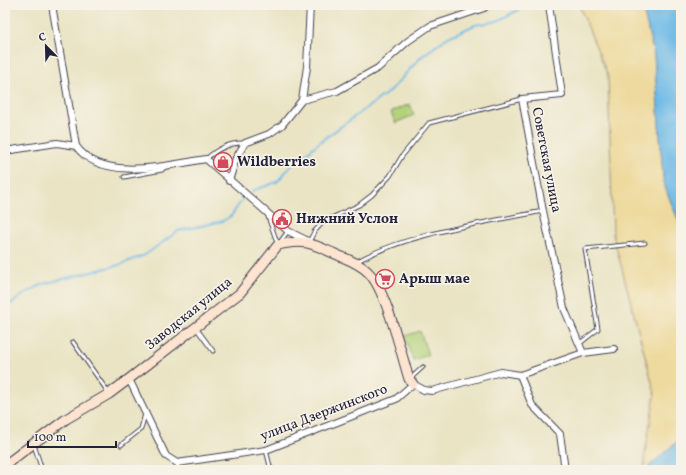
<svg xmlns="http://www.w3.org/2000/svg" width="686" height="475" viewBox="0 0 686 475" font-family="Vollkorn,serif">
<style>
.green{fill:#b3d279;stroke:#6a7a5a}
.sand{fill:#eeda9e;stroke:#887e6c}
.water{fill:#6cb9e6;stroke:#476e90}
.lines{fill:none;stroke-linecap:round;stroke-linejoin:round}
.stream{stroke:#6cb9e6;stroke-width:2}
.lane-casing{stroke:#403f50;stroke-width:5}
.street-casing{stroke:#403f50;stroke-width:8}
.secondary-casing{stroke:#403f50;stroke-width:11}
.lane{stroke:#fff;stroke-width:3}
.street{stroke:#fff;stroke-width:6}
.secondary{stroke:#fde4d0;stroke-width:9}
.labels{text-anchor:middle;dominant-baseline:central;stroke-width:3.5;stroke-linejoin:round;paint-order:stroke}
.street-label{font-size:14px;fill:#22223b;stroke:#f7f3e8}
.poi-label{font-size:14px;font-weight:bold;fill:#22223b;stroke:#f7f3e8;text-anchor:start}
</style>
<rect width="100%" height="100%" fill="#f7f3e8"/>
<filter id="ink" filterUnits="userSpaceOnUse"><feTurbulence type="fractalNoise" baseFrequency=".025" numOctaves="2"/><feDisplacementMap in="SourceGraphic" scale="8" xChannelSelector="R" yChannelSelector="G"/><feConvolveMatrix kernelMatrix="1 2 1 2 8 2 1 2 1" color-interpolation-filters="sRGB"/></filter>
<filter id="wash" filterUnits="userSpaceOnUse"><feTurbulence type="fractalNoise" baseFrequency=".012" numOctaves="4" result="noise"/><feDisplacementMap in="SourceGraphic" scale="16" xChannelSelector="R" yChannelSelector="G"/><feGaussianBlur stdDeviation="0.9" result="paint"/><feColorMatrix in="noise" values="0 0 0 0 0 0 0 0 0 0 0 0 0 0 0 0 0 1.4 0 .05"/><feComposite in="paint" operator="in"/></filter>
<g filter="url(#wash)">
<rect width="100%" height="100%" fill="#eae4c4"/>
<path class="green" d="M410,104l4,11 -19,8 -4,-11z
M420,331l8,24 -15,5 -8,-24z"/>
<path class="sand" d="M579,5h63l12,50 9,122 3,13 15,37v211l-36,32 -1,-11 11,-65 -42,-159 -5,-159z"/>
<path class="water" d="M642,5h39v222l-15,-37 -3,-13 -9,-122z
M681,438v32h-36z"/>
<g class="lines">
<path class="stream" d="M252,191l25,-9 13,-15 31,-26 69,-50 31,-34 27,-20 27,-12 22,-4 31,-16
M5,308l21,-15 17,-9 76,-19 26,-10 33,-24 45,-10 8,-5 11,-16"/>
</g>
</g>
<g filter="url(#ink)">
<g class="lines">
<defs>
<path id="lane" d="M206,159c11,-10 24,-17 39,-16
M124,177l38,-7 3,-3
M267,214l11,31 10,-14
M309,242l5,-10 9,-10 36,-17 13,-10 18,-19 12,-20 27,-33 93,-24
M356,262c51,-29 129,-39 187,-51
M196,328l17,23
M73,342l35,50
M579,344l19,-15 -13,-80 60,-6
M411,378l12,-11
M34,445l8,25
M121,445l20,-16 4,-15
M266,450l5,20
M177,463l1,7"/>
<path id="street" d="M52,5l24,141c26,37 92,19 130,13l82,72 20,10
M549,5l13,90 -40,4 21,112 21,97 19,45
M302,100l35,-9 41,-23 30,-27 22,-15 54,-18
M5,151l52,-8 19,3
M229,181l7,-23 9,-15 24,-9 13,-9 20,-25 5,-33 3,-62
M520,375l12,30 28,29 5,36
M129,379l37,77 11,7 89,-13 130,-51 17,-15 11,6 8,1 69,-19 19,3 63,-22 31,-4"/>
<path id="secondary" d="M5,465l61,-46 43,-25 20,-15 89,-69 22,-17 38,-48c25,-6 33,-2 55,8 13,6 25,9 35,19 18,17 33,81 41,107l4,5"/>
</defs>
<use href="#lane" class="lane-casing"/>
<use href="#street" class="street-casing"/>
<use href="#secondary" class="secondary-casing"/>
<use href="#lane" class="lane"/>
<use href="#street" class="street"/>
<use href="#secondary" class="secondary"/>
</g>
</g>
<defs>
<symbol id="shop-ring" viewBox="-11 -11 22 22"><circle r="9.5" fill="#f7f3e8" stroke="#d1495b" stroke-width="1.5"/><path d="M-5-2.5h2.3a2.7 3.5 0 0 1 5.4 0H5L5.5 6h-11ZM-1.5-2.5h3a1.5 2.3 0 0 0-3 0Z" fill="#d1495b"/></symbol>
<symbol id="civic-ring" viewBox="-11 -11 22 22"><circle r="9.5" fill="#f7f3e8" stroke="#d1495b" stroke-width="1.5"/><path d="M-.6-6.5H3V-4.5H.6V-3L4-1V1h2V6H-6V1h2V-1L-.6-3ZM-1.2 2.5V6h2.4V2.5Z" fill="#d1495b"/></symbol>
<symbol id="supermarket-ring" viewBox="-11 -11 22 22"><circle r="9.5" fill="#f7f3e8" stroke="#d1495b" stroke-width="1.5"/><path d="M-6-5.5h2.5l.6 2H6L4.5 2H-2.5L-4.4-4H-6ZM-1.5 3.2a1.3 1.3 0 1 0 .1 0ZM3 3.2a1.3 1.3 0 1 0 .1 0Z" fill="#d1495b"/></symbol>
</defs>
<g fill-rule="evenodd">
<use href="#shop-ring" x="212" y="151" width="22" height="22"/>
<use href="#civic-ring" x="271" y="208" width="22" height="22"/>
<use href="#supermarket-ring" x="374" y="268" width="22" height="22"/>
</g>
<g class="labels">
<g class="street-label">
<text transform="translate(546 160) rotate(79)">Советская улица</text>
<text transform="translate(189 314) rotate(-39)">Заводская улица</text>
<text transform="translate(324 413) rotate(-21)">улица Дзержинского</text>
</g>
<g class="poi-label">
<text x="237" y="162">Wildberries</text>
<text x="296" y="219">Нижний Услон</text>
<text x="399" y="279">Арыш мае</text>
</g>
</g>
<rect width="686" height="475" fill="none" stroke="#f7f3e8" stroke-width="20"/>
<g transform="translate(46 46) rotate(337)" stroke="#f7f3e8" stroke-width="3" paint-order="stroke">
<path d="M0-3L7 15L0 10L-7 15Z" fill="#22223b"/>
<text y="-6" font-size="11" font-weight="bold" text-anchor="middle" fill="#22223b">С</text>
</g>
<path d="M28 441v6h88v-6" fill="none" stroke="#22223b" stroke-width="2"/>
<text x="34" y="441" font-size="12" fill="#22223b" stroke="#f7f3e8" stroke-width="3" paint-order="stroke">100 m</text>
</svg>
